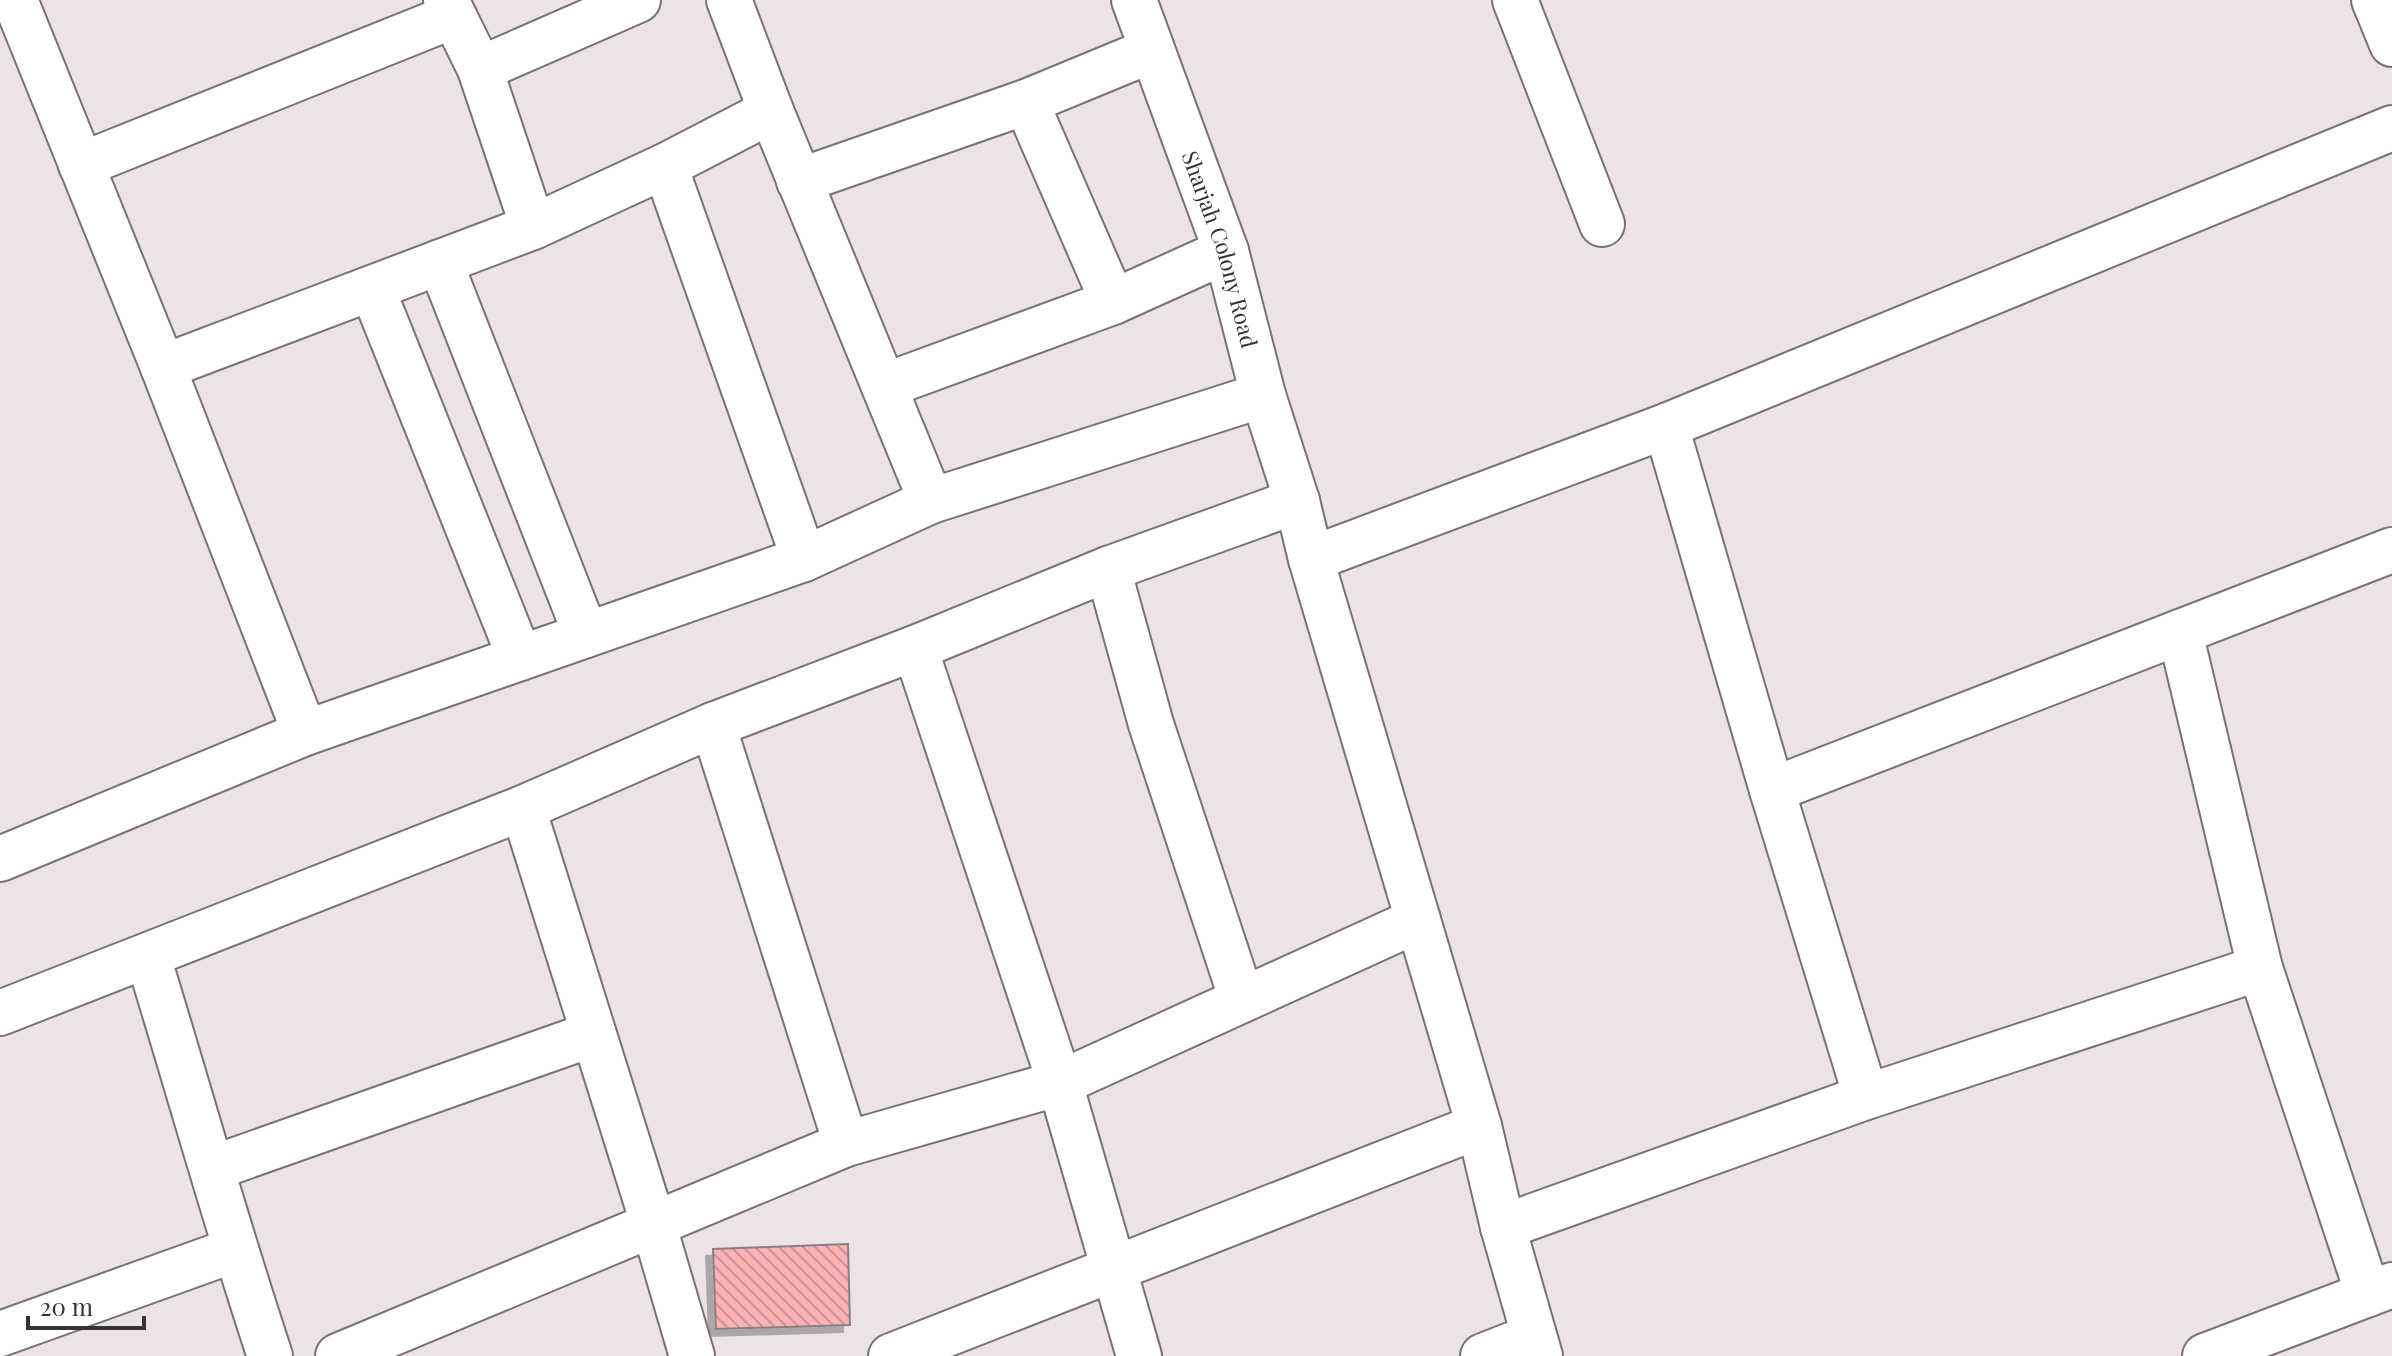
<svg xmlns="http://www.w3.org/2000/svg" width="2392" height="1356" viewBox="0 0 2392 1356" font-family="'Playfair Display',serif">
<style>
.building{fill:url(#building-back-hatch);stroke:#888080;stroke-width:2;filter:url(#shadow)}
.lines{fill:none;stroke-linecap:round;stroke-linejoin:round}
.minor-casing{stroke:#797274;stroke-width:48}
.minor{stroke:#fff;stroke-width:44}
.labels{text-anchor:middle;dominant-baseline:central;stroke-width:6;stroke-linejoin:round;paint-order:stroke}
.street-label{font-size:22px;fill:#363334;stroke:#fff}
</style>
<defs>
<pattern id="building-back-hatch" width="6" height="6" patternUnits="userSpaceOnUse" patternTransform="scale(2)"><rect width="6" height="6" fill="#fcb2b7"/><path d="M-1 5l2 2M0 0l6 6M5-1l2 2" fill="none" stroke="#cd9196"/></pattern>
<filter id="shadow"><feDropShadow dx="-7" dy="7" stdDeviation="0" flood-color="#0004"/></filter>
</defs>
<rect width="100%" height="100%" fill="#ebe3e6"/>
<path class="building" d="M848,1244l2,81 -134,4 -3,-80z"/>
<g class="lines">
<defs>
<g id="minor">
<path d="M15,0l148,367 142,366"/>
<path d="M446,0l34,69 53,158"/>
<path d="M729,0l42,111 160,390"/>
<path id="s1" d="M1134,0l92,251 37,144 34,106 14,58 168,567 24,101 37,129"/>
<path d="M1515,0l87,224"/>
<path d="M2374,0l18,44"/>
<path d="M480,69l158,-69"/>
<path d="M1026,102l87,200"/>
<path d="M81,165l372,-149"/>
<path d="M665,166l139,393"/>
<path d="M799,181l227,-79 126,-52"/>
<path d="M440,262l146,373"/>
<path d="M372,288l148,370"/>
<path d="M163,367l370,-140 132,-61 106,-55"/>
<path d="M884,386l229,-84 113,-51"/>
<path d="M1666,426l106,364 94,307"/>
<path d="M1311,559l355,-133 726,-298"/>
<path d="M1108,569l43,155 91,276"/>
<path d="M2180,632l80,336 108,326"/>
<path d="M915,648l145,435 79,273"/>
<path d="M713,725l133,419"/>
<path d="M1772,790l620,-240"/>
<path d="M523,808l130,415 39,133"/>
<path d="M0,859l305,-126 499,-174 127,-58 332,-106"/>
<path d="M148,957c41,133 78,267 122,399"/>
<path d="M0,1013l523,-205 190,-83 202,-77 193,-79 189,-68"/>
<path d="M213,1168l380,-134"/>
<path d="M1503,1227l363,-130 394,-129"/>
<path d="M0,1334l234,-84"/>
<path d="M338,1356l508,-212 214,-61 358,-163"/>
<path d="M891,1356l588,-230"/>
<path d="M1483,1356l51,-20"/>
<path d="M2205,1356l187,-71"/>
</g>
</defs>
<use href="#minor" class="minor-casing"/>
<use href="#minor" class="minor"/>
</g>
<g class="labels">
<g class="street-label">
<text stroke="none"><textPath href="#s1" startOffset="264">Sharjah Colony Road</textPath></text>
</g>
</g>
<path d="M28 1316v12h116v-12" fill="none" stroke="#363334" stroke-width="4"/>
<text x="40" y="1316" font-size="24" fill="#363334" stroke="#ffffff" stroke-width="6" paint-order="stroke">20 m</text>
</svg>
